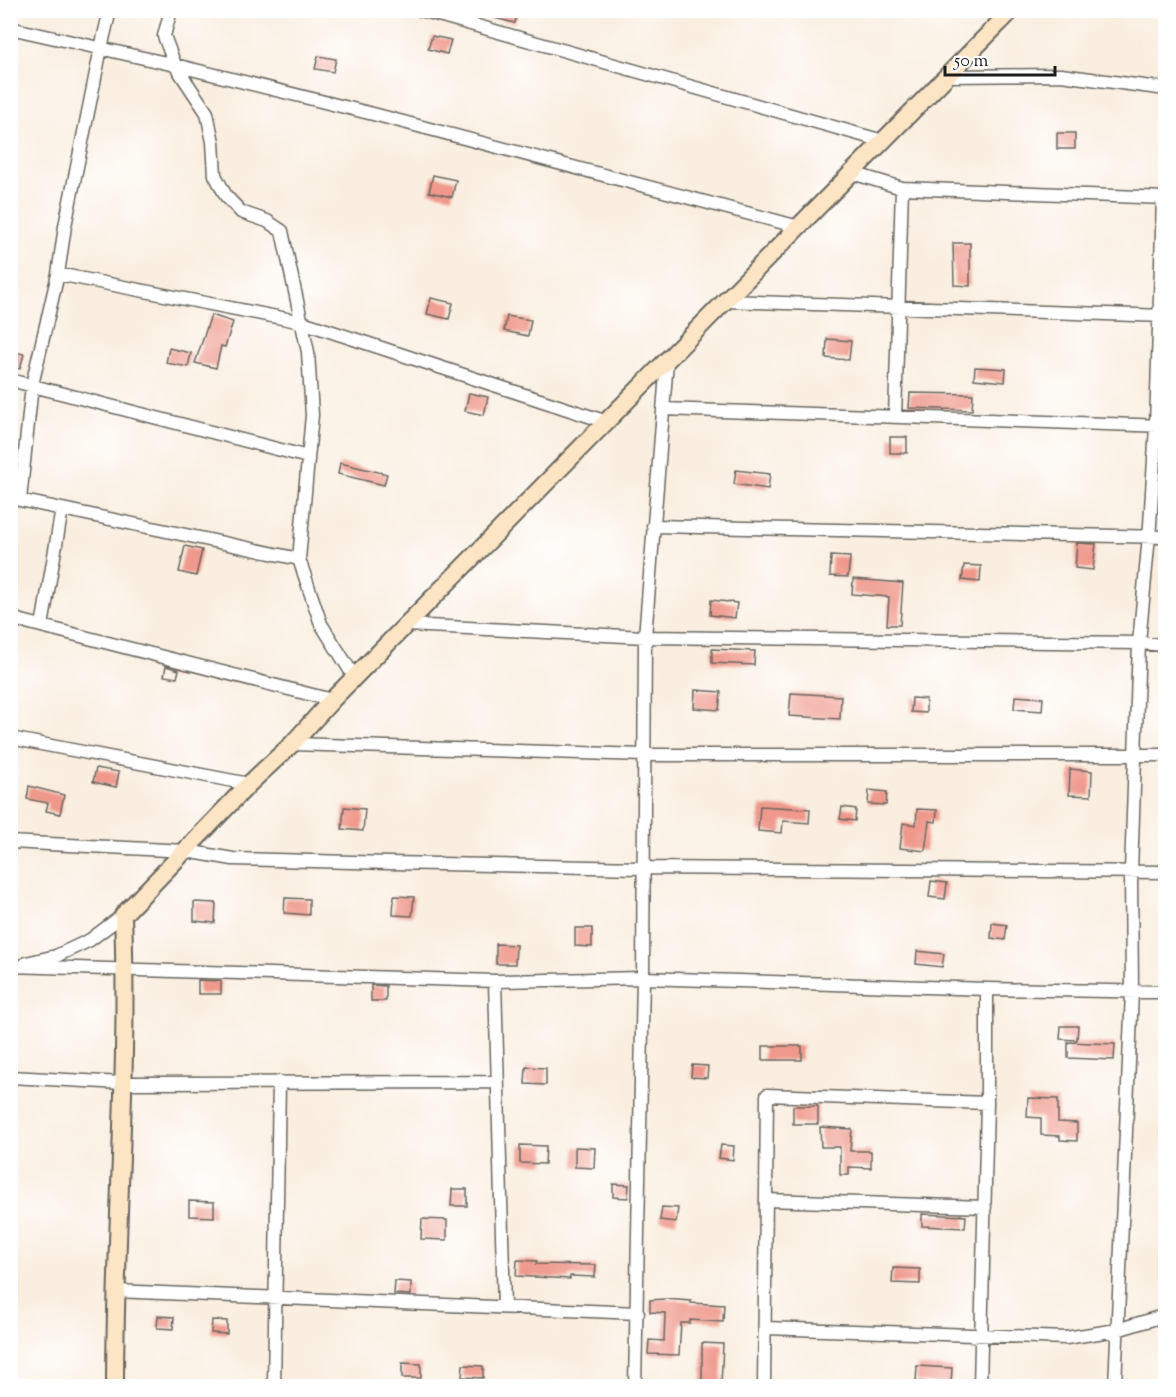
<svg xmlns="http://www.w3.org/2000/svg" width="1176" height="1397" viewBox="0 0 1176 1397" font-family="'Sorts Mill Goudy',serif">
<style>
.building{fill:#ef988b}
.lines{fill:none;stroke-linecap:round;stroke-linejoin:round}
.street-casing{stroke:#696660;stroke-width:15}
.secondary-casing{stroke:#696660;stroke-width:20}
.street{stroke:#fff;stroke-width:12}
.secondary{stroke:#fce5c4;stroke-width:16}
</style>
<rect width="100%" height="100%" fill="#fff"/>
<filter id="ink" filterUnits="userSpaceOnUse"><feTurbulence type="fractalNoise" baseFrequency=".0167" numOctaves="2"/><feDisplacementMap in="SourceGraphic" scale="12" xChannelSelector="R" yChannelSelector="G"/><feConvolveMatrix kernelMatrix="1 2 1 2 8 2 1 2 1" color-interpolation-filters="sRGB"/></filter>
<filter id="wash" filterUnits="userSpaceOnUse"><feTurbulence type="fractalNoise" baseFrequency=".008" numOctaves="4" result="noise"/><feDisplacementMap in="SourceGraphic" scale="24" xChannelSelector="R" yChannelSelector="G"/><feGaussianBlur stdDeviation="1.35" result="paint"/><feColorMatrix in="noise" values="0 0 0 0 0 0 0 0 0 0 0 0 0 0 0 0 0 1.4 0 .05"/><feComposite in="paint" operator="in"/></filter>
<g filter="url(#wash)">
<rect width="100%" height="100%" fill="#f9eedf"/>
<g id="blocks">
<path class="building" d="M482,10h36l-3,13 -33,-8z
M432,36l19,4 -4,14 -19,-5z
M318,56l18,3 -3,13 -18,-3z
M1057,133h18v16h-18z
M433,175l23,5 -4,17 -23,-5z
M953,243h17v43l-16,-1z
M431,298l22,5 -4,16 -22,-5z
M211,315l22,7 -8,25 -4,-1 -5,22 -21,-5z
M507,316l24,4 -3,16 -24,-5z
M827,339l24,2 -2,19 -23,-2z
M169,348l22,5 -3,14 -22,-4z
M10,351l14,3 -4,15 -10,-2z
M975,367l31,2 -1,13 -31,-3z
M469,393l19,4 -4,18 -19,-4z
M910,393l63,1 -1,16 -63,-2z
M890,437h17v16h-17z
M340,463l47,11 -3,11 -46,-11z
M736,470l34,4 -2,15 -34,-5z
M1077,543l19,1 -3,26 -18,-2z
M185,546l17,4 -6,26 -17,-4z
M831,556l19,1 -2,20 -18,-1z
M964,565l17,1 -1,16 -18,-2z
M853,579l50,4 -3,42h-13l2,-28 -37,-3z
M711,600l26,3 -2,15 -25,-3z
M712,649l43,2 -1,14 -42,-2z
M166,666l13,4 -2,8 -13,-2z
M695,690l26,2 -2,18 -25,-2z
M791,693l50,3 -1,23 -51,-3z
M1015,696l28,2 -1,13 -28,-2z
M912,698l14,1v14l-15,-1z
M96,768l23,4 -3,15 -23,-5z
M1070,769l22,2 -1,25 -22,-1z
M29,786l35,9 -4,19 -14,-3 2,-8 -21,-4z
M869,790l18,2 -1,13 -18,-1z
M760,806l50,3 -1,14 -26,-2 -1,12 -24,-2z
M344,807l21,2 -2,22 -21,-2z
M842,807l14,2 -1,12 -15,-2z
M917,809l20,1 -1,12 -7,-1 -4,30 -25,-3 3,-25 13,2z
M931,881l16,2 -2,16 -16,-2z
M394,896l20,1 -2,19 -19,-1z
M285,898l24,1v16l-25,-2z
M194,902l22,1 -1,20 -21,-2z
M992,923l15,2 -2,15 -14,-2z
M575,928h17v19l-17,-1z
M496,944l20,1 -1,19h-19z
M917,951l27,3 -2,13 -26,-3z
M198,980l23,1v13h-23z
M371,985l15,1v15h-15z
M1061,1026h17l-1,14 -17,-1z
M1068,1042l47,2 -1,16 -46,-2z
M763,1046h39v14h-39z
M692,1065l16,1 -1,12 -16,-1z
M526,1067l20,1v17l-21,-1z
M1028,1098l30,1v23l19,1v18l-17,-1v-4l-19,-1v-17l-14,-1z
M793,1106h25v18h-25z
M820,1127l32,2 -2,22h21v17l-22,-1v8h-9v-28h-19z
M520,1145l26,1 -1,18 -25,-1z
M721,1145l13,1 -1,14 -14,-2z
M575,1147l20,1 -1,20 -19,-1z
M613,1184l16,1 -1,13 -15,-1z
M452,1189h15v17h-16z
M189,1201l25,1v15l-25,-1z
M662,1207l16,1 -2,14 -16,-2z
M922,1214l44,2 -1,12 -43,-2z
M422,1219l25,1v20l-26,-1z
M517,1260l20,1 -1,3 60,1 -1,12 -25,-1v3l-54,-3z
M893,1268l27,1v15l-28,-1z
M395,1281l16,1v13l-17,-1z
M665,1299l26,2v2l33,2 -1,17 -33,-2v3h-9l-2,32 -31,-1 1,-14 15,1 1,-28 -15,-1v-12z
M158,1316l16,1 -1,12 -16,-1z
M212,1320l15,1v13l-16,-1z
M702,1343l21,1 -2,42h-19z
M402,1363l19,1v14h-19z
M463,1365l20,1v12l-21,-1z
M917,1366l35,2 -1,16 -35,-2z"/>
</g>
</g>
<g filter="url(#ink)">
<use href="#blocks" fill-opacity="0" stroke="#696660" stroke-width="1.5"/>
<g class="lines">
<defs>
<path id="street" d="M171,10l-7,26 11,29 32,48 6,29 2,33 11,21 15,16 26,9 15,10 26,121 4,63 -13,144 22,65 34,54
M421,10l462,131
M10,28l165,37 202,50 422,112
M947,76l114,-1 105,14
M852,173l50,15 264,10
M58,274l244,48 305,100
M726,301l439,15
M10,380l298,77
M663,409l503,17
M895,417l7,-229
M10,498l289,61
M20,500l12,-115 26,-111 7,-48 36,-178 9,-38
M653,526l513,11
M10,618l322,82
M408,625l237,12 494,6 27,2
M42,626l20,-117
M10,738l239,46
M292,744l352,11h522
M10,842l176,9 47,8 157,4 252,5 524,4
M26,963l30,-7 34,-16 33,-25
M10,966l485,15 148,-3 344,11 179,3
M495,981l9,326
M10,1077l113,6 374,-1
M766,1200l219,7
M115,1291l523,22
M765,1328l301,10 51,-8 49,-15
M274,1386l5,-304
M635,1386l8,-408 2,-341 22,-276
M764,1386l3,-291 220,8
M980,1386l7,-283v-114
M1115,1386l17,-394 -1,-120 8,-229 11,-118 6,-99 7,-228"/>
<path id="secondary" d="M115,1386c0,-157 14,-314 8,-471l126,-131 43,-40 40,-44 680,-690"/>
</defs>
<use href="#street" class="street-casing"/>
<use href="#secondary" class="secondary-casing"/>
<use href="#street" class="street"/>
<use href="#secondary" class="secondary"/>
</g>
</g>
<rect width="1176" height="1397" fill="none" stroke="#fff" stroke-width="36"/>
<path d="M945 66v9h110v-9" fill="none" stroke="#1c1c1c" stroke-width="3"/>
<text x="954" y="66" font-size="18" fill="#1c1c1c" stroke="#ffffff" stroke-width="4.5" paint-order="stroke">50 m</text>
</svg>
